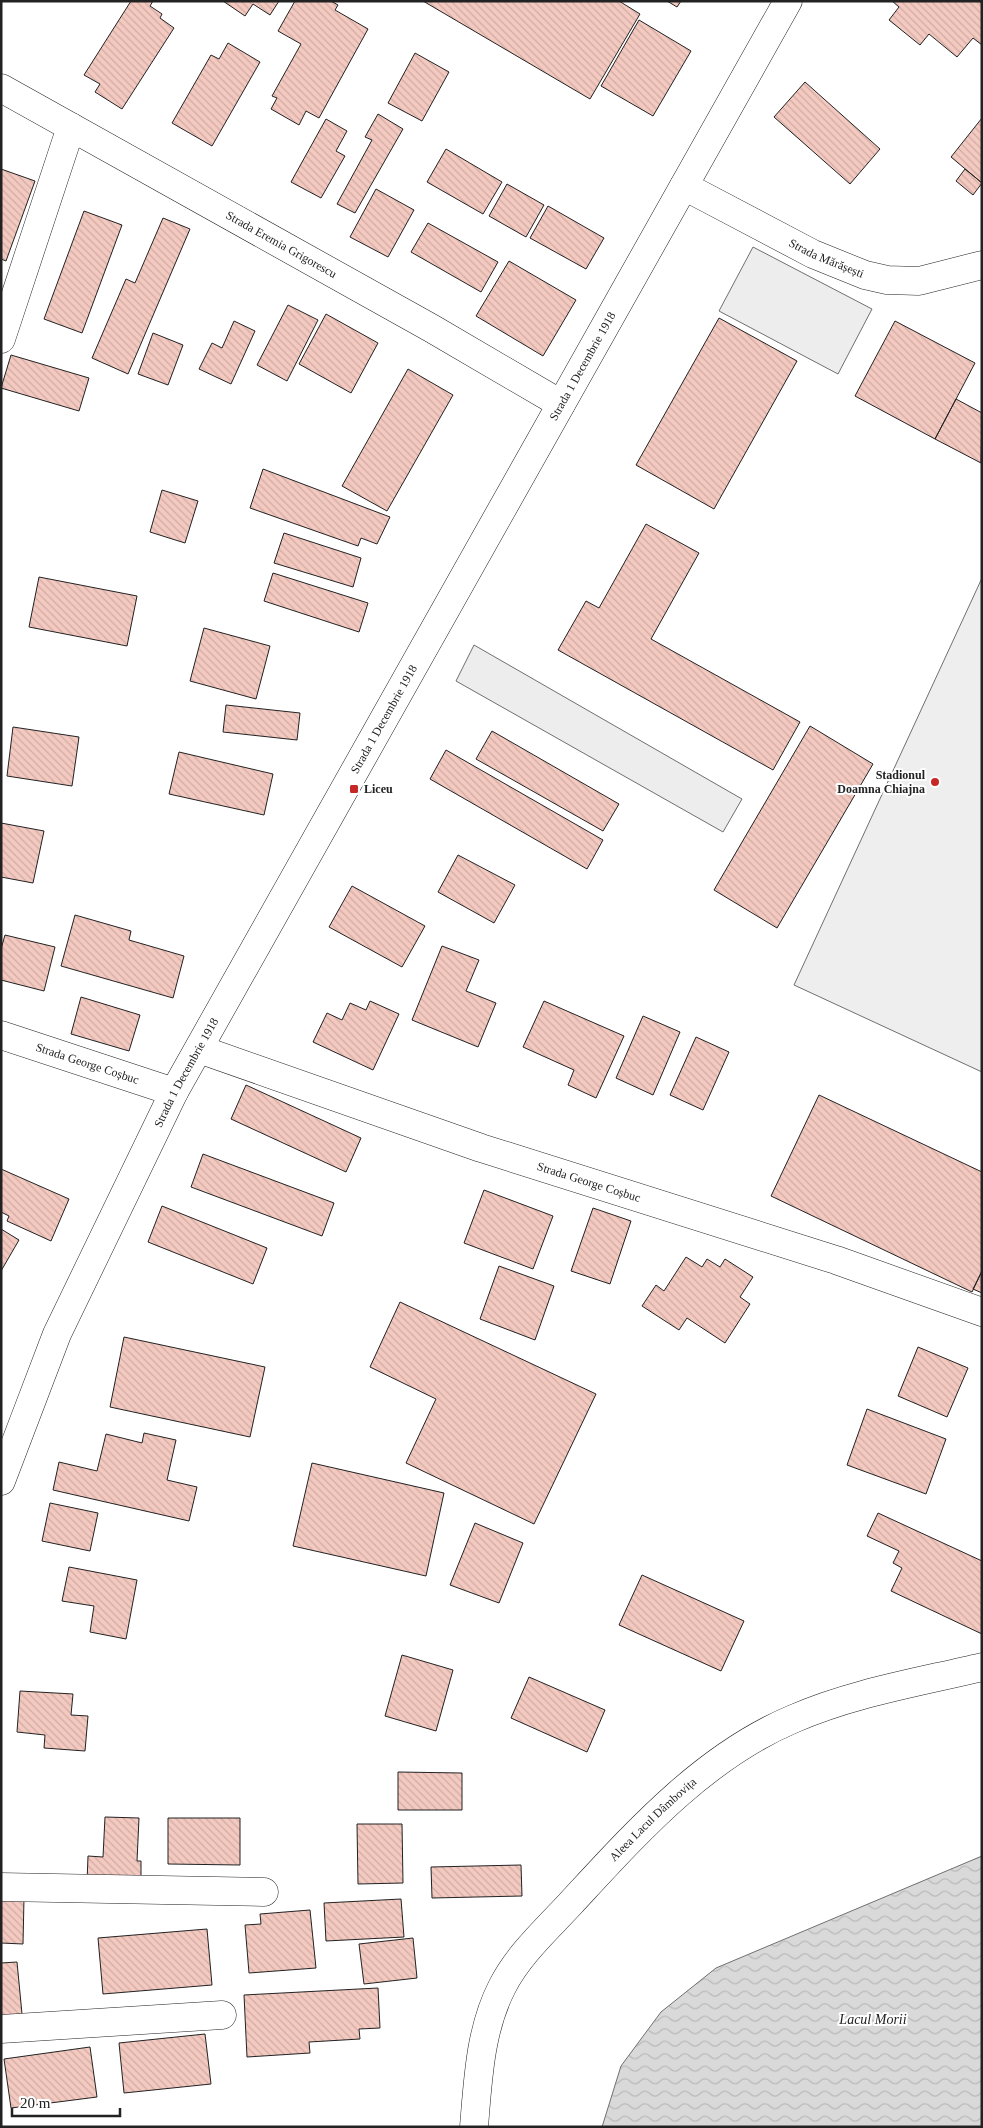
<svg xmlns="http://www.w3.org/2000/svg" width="983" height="2128" viewBox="0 0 983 2128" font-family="Georgia,serif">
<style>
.park{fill:#eee;stroke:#6f6f6f}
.parking{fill:#ededed;stroke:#6f6f6f}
.water{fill:url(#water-waves);stroke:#6f6f6f}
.building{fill:url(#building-back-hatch);stroke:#222}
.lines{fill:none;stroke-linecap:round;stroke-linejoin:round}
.minor-casing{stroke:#222;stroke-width:29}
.minor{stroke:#fff;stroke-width:28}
.poi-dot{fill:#c62828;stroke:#fff;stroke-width:2}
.labels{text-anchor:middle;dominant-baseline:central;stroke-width:4;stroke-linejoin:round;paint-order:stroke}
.street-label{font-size:12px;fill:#222;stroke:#fff}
.poi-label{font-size:12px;font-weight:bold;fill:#222;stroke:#fff;text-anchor:end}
.water-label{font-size:14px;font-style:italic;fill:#222;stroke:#fff}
</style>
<defs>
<pattern id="water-waves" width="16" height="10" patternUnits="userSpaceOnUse" patternTransform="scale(1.25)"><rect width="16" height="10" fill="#d9d9d9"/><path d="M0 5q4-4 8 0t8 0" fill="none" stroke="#bababa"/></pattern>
<pattern id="building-back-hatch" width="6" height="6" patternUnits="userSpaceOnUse" patternTransform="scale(1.25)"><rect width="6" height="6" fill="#f3c9c0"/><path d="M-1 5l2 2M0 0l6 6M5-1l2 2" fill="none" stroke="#d0aca5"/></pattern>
</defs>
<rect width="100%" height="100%" fill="#fff"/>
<path class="park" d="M982,578v494l-188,-87z"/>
<path class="parking" d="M753,247l119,62 -34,65 -119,-63z
M474,645l268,154 -19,33 -267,-151z"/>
<path class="water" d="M982,1856v271h-380l19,-61 40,-54 55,-44z"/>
<path class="building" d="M131,1h22l-3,5 12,8 -2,4 14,10 -52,81 -27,-17 5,-8 -16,-9z
M223,1h56l-9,14 -17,-11 -8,12z
M295,1h36l7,4 -3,5 33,19 -49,89 -13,-7 -7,14 -28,-16 6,-11 -5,-2 29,-52 -23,-13z
M423,1h196l21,13 -50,85z
M667,1h14l-4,6z
M892,1h87l3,3v41l-9,-7 -16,19 -28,-23 -9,11 -31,-25 10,-13z
M639,20l52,31 -38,65 -52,-30z
M228,43l32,19 -48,84 -40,-23 39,-68 8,4z
M415,53l34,19 -27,49 -34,-18z
M805,82l75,67 -30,35 -76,-67z
M378,114l25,15 -48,84 -18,-9 35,-64 -7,-3z
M982,118v65l-31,-26z
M326,119l21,12 -11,20 9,5 -24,42 -30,-16z
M446,149l56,33 -19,32 -56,-32z
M1,169l34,12 -29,80 -5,-2z
M965,169l17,14 -9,12 -17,-14z
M507,184l37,21 -18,32 -37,-21z
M376,189l38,21 -26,47 -38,-20z
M548,206l56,32 -18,31 -56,-31z
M84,211l38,14 -40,108 -38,-14z
M163,218l27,11 -62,145 -36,-16 34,-79 9,4z
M428,223l70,39 -17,30 -70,-40z
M509,261l67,39 -33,56 -67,-40z
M288,305l30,15 -31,61 -30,-16z
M326,314l52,29 -27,50 -52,-29z
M719,318l78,43 -83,148 -78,-44z
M234,321l21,10 -24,53 -32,-15 13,-26 10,5z
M895,321l80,42 -40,76 -80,-43z
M153,333l30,12 -15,40 -30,-11z
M11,355l78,23 -10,33 -78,-23z
M408,369l45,26 -66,116 -45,-25z
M956,399l26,14 -1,50 -46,-24z
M263,469l127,48 -13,27 -16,-6 -3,8 -108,-38z
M162,490l36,11 -13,42 -35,-11z
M646,524l53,29 -48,86 149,83 -27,48 -215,-120 28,-49 13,7z
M284,533l77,25 -8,29 -79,-24z
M273,573l95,30 -9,29 -95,-31z
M39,577l98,19 -10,50 -98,-19z
M204,628l66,18 -14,53 -66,-18z
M226,705l74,8 -3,27 -74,-8z
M810,726l63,38 -96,164 -63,-38z
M13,727l66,10 -7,49 -65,-10z
M492,731l127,73 -16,27 -127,-72z
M446,750l157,90 -16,29 -157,-90z
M179,752l94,22 -9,41 -95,-21z
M1,823l43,8 -11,52 -32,-6z
M458,855l57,30 -21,38 -56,-31z
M352,886l73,40 -23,41 -73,-40z
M75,915l56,16 -2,9 55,16 -11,42 -112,-32z
M5,935l50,12 -11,44 -43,-11v-31z
M442,946l37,14 -13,31 30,12 -18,44 -66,-27z
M81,997l59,18 -11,36 -58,-17z
M370,1001l29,13 -26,56 -60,-28 14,-29 15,7 8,-17 16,7z
M544,1001l80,35 -28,62 -28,-13 6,-15 -51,-23z
M643,1016l37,16 -27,63 -37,-17z
M696,1037l33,15 -26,58 -33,-15z
M246,1085l115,53 -15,34 -115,-53z
M819,1095l163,77v99l-10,21 -201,-96z
M203,1154l131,49 -12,33 -131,-49z
M1,1169l68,30 -18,42 -44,-20 2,-5 -8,-4z
M484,1190l69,26 -20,53 -69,-26z
M162,1206l105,42 -14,36 -105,-42z
M593,1208l38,13 -21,63 -39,-13z
M1,1229l18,11 -18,31z
M686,1257l16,10 5,-8 13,8 5,-8 28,18 -13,20 10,7 -25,39 -38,-25 -8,12 -37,-24 14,-21 8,6z
M499,1266l55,20 -19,54 -55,-21z
M982,1271v22l-9,-4z
M400,1302l196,92 -62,130 -128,-61 30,-64 -66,-32z
M124,1337l141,30 -15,70 -140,-30z
M918,1347l50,21 -21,49 -49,-21z
M867,1409l79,30 -20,55 -79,-29z
M144,1433l32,7 -9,40 30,7 -8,34 -136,-31 6,-28 38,9 9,-37 36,9z
M312,1463l132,30 -18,83 -133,-30z
M50,1503l48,10 -8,38 -48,-10z
M878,1513l104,48v73l-91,-43 11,-23 -9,-5 6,-12 -32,-15z
M475,1523l48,20 -24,60 -49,-18z
M69,1567l68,13 -11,59 -36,-7 4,-26 -32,-5z
M642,1575l102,46 -23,50 -102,-46z
M402,1655l51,15 -17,61 -51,-15z
M529,1677l76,33 -18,42 -76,-34z
M20,1691l53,3 -2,21 17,1 -3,35 -41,-3 1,-13 -28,-3z
M398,1772l64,1v37h-64z
M105,1817l34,1 -2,43h4v25l-54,-3 1,-27 15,1z
M168,1818h72v47l-72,-1z
M357,1824h45l1,59 -45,1z
M521,1865l1,31 -90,2 -1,-31z
M1,1898h23l-1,46 -22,-1z
M401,1899l3,38 -78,4 -2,-38z
M310,1910l6,58 -67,5 -4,-48 16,-1 -1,-10z
M207,1929l5,56 -109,9 -5,-56z
M413,1938l4,40 -53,6 -5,-40z
M17,1962l5,52 -21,2v-53z
M378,1988l2,40 -21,1 1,10 -51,3 1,11 -63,4 -3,-62z
M205,2034l6,50 -87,9 -5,-50z
M90,2047l7,50 -86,11 -7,-49z"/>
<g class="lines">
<defs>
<g id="minor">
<path id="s1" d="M1,88l430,240 130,76"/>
<path id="s2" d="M684,186l129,68 52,21 22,5 32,1 63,-16"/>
<path d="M1,339l70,-212"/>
<path id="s3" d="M1,1035l173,57"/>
<path id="s4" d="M199,1049l282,99 355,112 146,52"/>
<path id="s5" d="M1,1481l56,-147 117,-242 614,-1091"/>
<path d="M1,1887l263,5"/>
<path d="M1,2029l221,-14"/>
<path id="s6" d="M474,2127c4,-48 6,-97 28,-140 16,-32 45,-58 69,-84 65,-70 132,-146 222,-184 59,-26 126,-37 189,-52"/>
</g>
</defs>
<use href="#minor" class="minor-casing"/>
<use href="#minor" class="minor"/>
</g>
<g class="poi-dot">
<circle cx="935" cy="782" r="5"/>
<rect x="349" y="784" width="10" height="10" rx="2.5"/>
</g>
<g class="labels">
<g class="street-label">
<text stroke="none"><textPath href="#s1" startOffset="321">Strada Eremia Grigorescu</textPath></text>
<text stroke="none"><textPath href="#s2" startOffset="160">Strada Mărășești</textPath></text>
<text stroke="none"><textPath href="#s5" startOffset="1259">Strada 1 Decembrie 1918</textPath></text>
<text stroke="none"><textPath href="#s5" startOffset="854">Strada 1 Decembrie 1918</textPath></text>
<text stroke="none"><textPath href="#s3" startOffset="91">Strada George Coșbuc</textPath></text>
<text stroke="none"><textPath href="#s5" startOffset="449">Strada 1 Decembrie 1918</textPath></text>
<text stroke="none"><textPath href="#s4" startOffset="412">Strada George Coșbuc</textPath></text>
<text stroke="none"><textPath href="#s6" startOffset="370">Aleea Lacul Dâmbovița</textPath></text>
</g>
<g class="poi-label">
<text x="925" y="775">Stadionul<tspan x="925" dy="14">Doamna Chiajna</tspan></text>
<text x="364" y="789" text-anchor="start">Liceu</text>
</g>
<g class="water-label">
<text x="873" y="2019">Lacul Morii</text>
</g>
</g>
<rect width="983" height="2128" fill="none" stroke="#222222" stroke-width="5"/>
<path d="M12 2108v8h108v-8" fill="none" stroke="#222222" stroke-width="2.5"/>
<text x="20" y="2108" font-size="15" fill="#222222" stroke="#ffffff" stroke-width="4" paint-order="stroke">20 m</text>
</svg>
